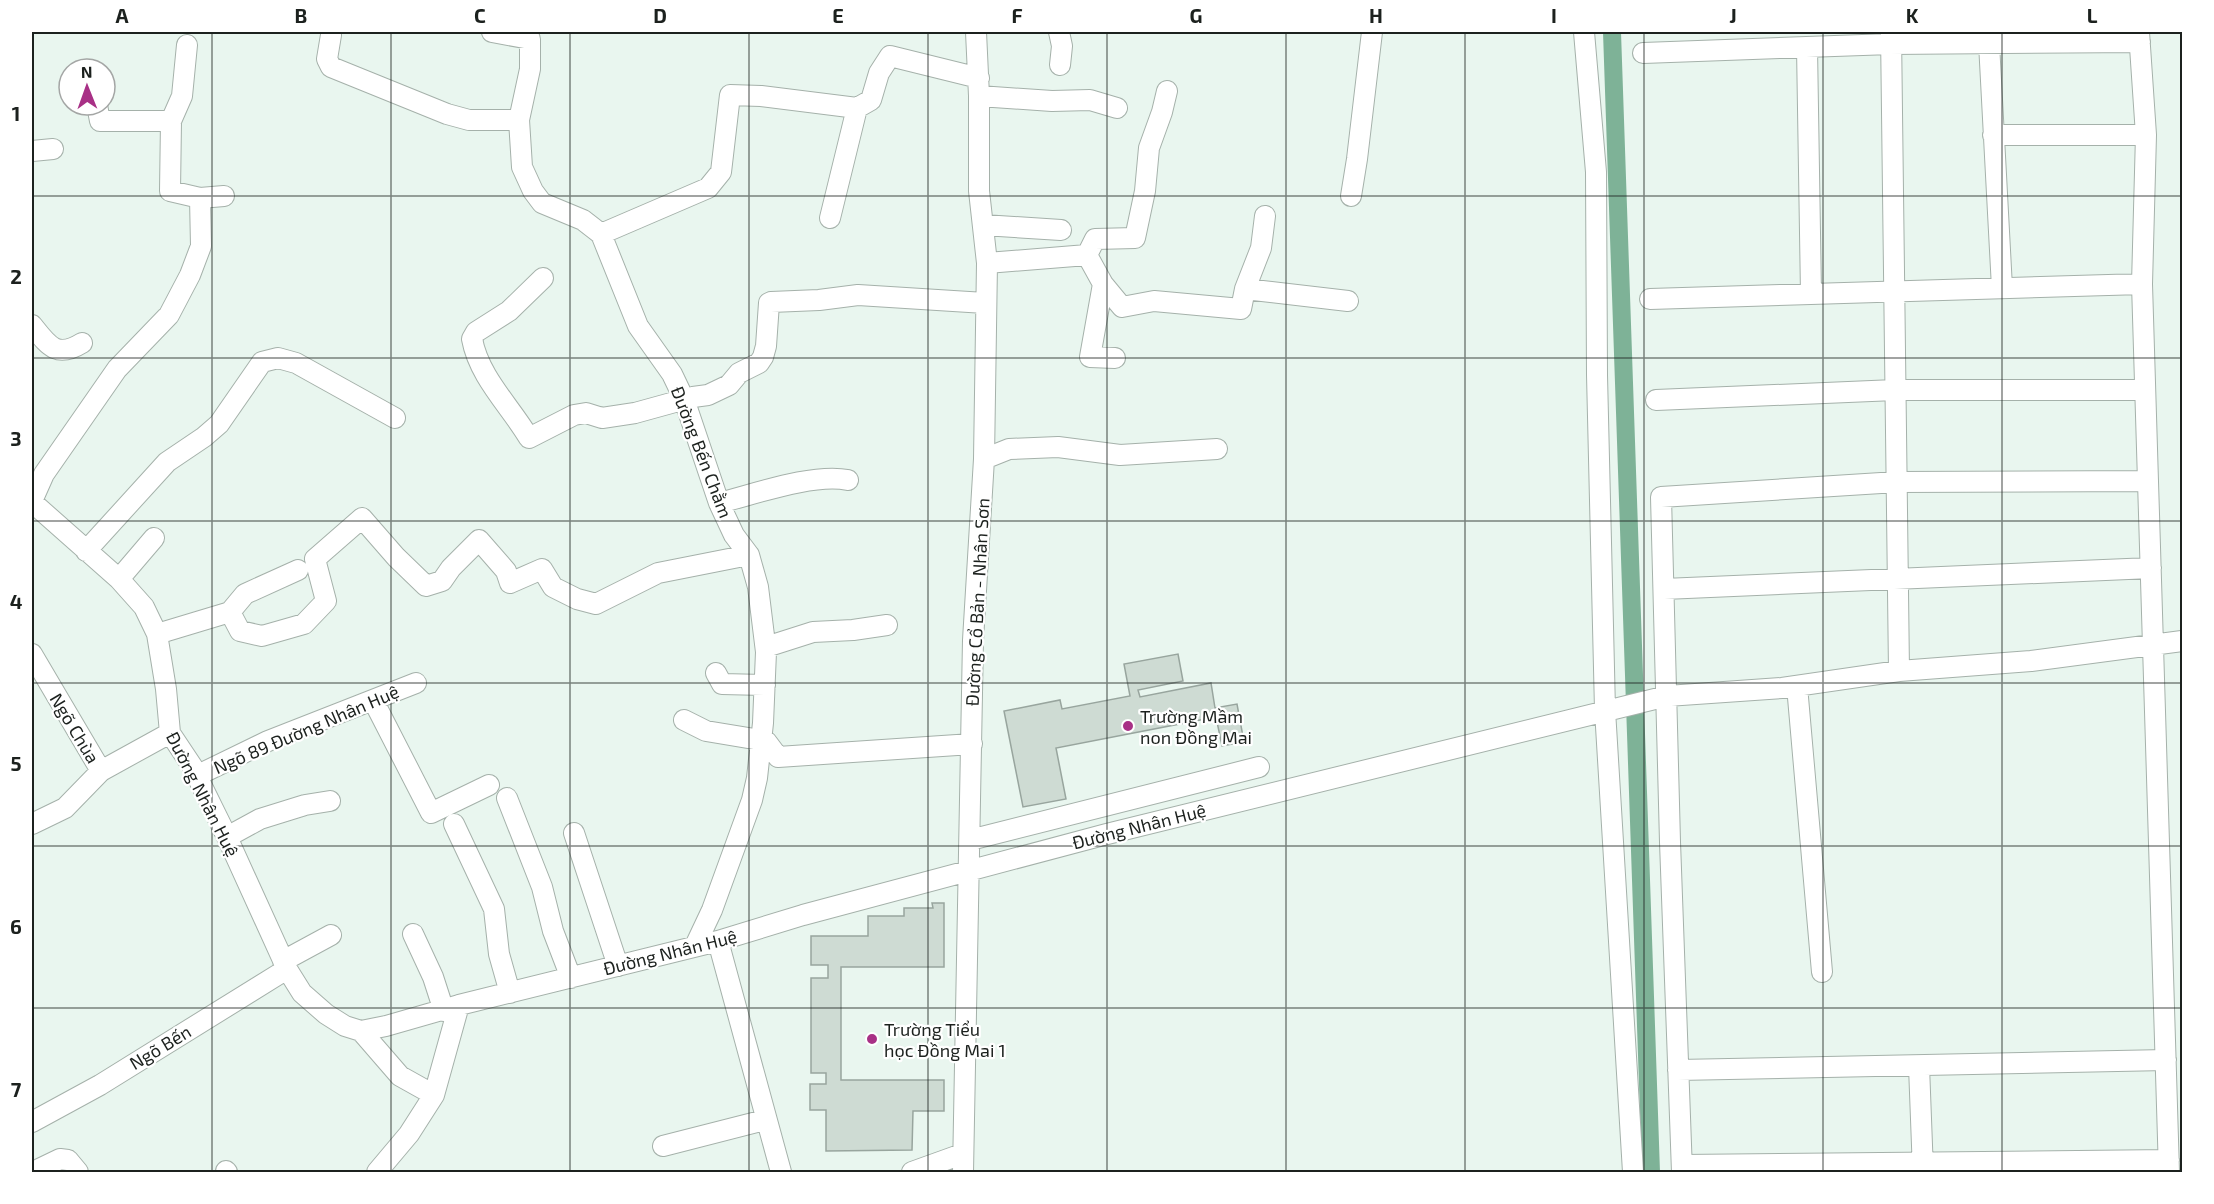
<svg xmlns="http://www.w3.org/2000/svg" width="2214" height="1204" viewBox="0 0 2214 1204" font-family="'Exo 2',sans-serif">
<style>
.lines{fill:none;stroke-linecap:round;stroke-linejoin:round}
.canal{stroke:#7eb297;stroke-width:18}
.building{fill:#cedbd3;stroke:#98a59e;stroke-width:1.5}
.minor-casing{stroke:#a5b1aa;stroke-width:22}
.minor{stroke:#fff;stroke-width:20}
.grid{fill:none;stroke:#1c211e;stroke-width:1.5;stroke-opacity:0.55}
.poi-dot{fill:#a83086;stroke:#fff;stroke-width:2}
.labels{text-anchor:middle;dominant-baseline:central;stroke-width:4.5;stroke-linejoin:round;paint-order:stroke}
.street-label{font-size:18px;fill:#1c211e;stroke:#fff}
.poi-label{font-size:18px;fill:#1c211e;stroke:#fff;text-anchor:start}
.neatline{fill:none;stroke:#1c211e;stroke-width:2}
.grid-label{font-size:20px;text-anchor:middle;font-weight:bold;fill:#1c211e}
</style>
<rect width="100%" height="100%" fill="#e9f6ef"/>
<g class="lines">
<path class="canal" d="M1612,32l39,1140"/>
</g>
<path class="building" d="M1178,654l5,27 -45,9 2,7 71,-14 4,25 22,-4 7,38 -22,4 -6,-29 -160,31 10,51 -43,8 -19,-96 56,-11 2,9 68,-13 -6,-32z
M932,903h12v64h-103v113h103v31h-31l-1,39 -86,1v-41h-16v-26h16v-11h-15v-95h17v-13h-17v-29h57v-20h36v-8h29z"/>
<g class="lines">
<defs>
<path id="minor" d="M492,32l38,7v30l-11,51 3,47 11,24 9,12 41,17 18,14 37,92 34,48 12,25 35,104 15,32 15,20 9,32 8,65 -3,71 -6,55 -5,22 -40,110 -17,36
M1059,32l3,14 -2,19
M1584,32l12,140 1,203 8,335 28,462
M1891,32l8,639
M2139,32l7,103 -4,149 27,888
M331,35l-4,24 4,8 116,47 22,6h50
M1989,43l13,245
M1807,47l4,247
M1643,53l248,-9 249,-2
M979,96l73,5 38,-1 27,8
M97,105l3,16h71l-1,70 30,7 24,-2
M171,121l11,-25 5,-51
M1993,135h153
M32,151l21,-2
M1351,196l6,-37 15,-127
M830,218l27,-110 14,-8 8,-27 11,-17 89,22
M983,225l78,5
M601,234l107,-46 13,-16 9,-77 31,1 96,12
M1087,255l16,29 19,23 32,-6 87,8 4,-20 16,-41 4,-32
M1087,255l8,-16 40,-1 10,-47 4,-43 13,-36 5,-21
M987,263l100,-8
M543,278l-34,33 -33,21 -4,7c7,38 38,67 57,99l45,-23 12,-2 16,5 33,-5 58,-16 15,-2 21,-10 10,-12 20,-10 4,-6 3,-11 3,-43 2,-1 48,-2 39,-5 127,8
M1103,284l-13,73 25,1
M1245,289l103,12
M1650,299l492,-15
M32,325c16,20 24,34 50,18
M1656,400l239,-10h250
M984,459l25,-10 49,-2 62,8 97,-6
M32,501l12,-27 73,-105 52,-54 21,-40 11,-29 -1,-48
M32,502l87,77 25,28 13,27 9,55 4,44 22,33 35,71 60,132 15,24 24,21 19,12 16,5 25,-5 73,-21 259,-64 85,-26 304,-81 560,-138 115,-8 117,-17 132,-10 151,-20
M719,503c36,-9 94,-30 129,-23
M86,551l81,-89 37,-25 15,-13 43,-62 16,-4 18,5 99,55
M119,579l35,-41
M1664,589l487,-21
M230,612l10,19 22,5 42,-12 22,-23 -11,-42 47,-41 34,39 30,29 16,-5 9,-13 28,-28 27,31 4,12 32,-14 11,18 24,12 19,5 62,-31 91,-18
M230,612l15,-18 53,-24
M157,634l73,-22
M766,647l47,-15 40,-2 34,-5
M32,654l69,117
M716,673l6,11 43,1
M1797,686l25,286
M373,700l58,113 58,-28
M684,720l22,11 60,10 12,16 194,-13
M196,776l72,-35 148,-58
M507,798l35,89 11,44 18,47
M32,824l33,-16 36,-37 69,-38
M454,824l40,85 5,45 11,39
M574,833l44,133
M227,837l33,-18 45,-14 25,-4
M970,840l289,-73
M413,934l20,43 11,34
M718,941l63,231
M283,961l48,-26
M361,1031l39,45 34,19
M1919,1066l4,106
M1678,1070l488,-10
M32,1122l68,-37 187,-116
M663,1146l102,-26
M1682,1165l487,-5
M226,1171l1,1
M33,1172l27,-13 8,1 10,12
M377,1172l32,-38 25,-39 25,-90
M912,1172l50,-18
M963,1172l10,-532 11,-181 3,-196 -8,-72v-95l-3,-64
M1682,1172l-12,-330 -9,-345 236,-15 251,-1"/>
</defs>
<use href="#minor" class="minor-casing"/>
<use href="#minor" class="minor"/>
</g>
<path class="grid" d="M212,32v1140M391,32v1140M570,32v1140M749,32v1140M928,32v1140M1107,32v1140M1286,32v1140M1465,32v1140M1644,32v1140M1823,32v1140M2002,32v1140M32,196h2150M32,358h2150M32,521h2150M32,683h2150M32,846h2150M32,1008h2150"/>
<g class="poi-dot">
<circle cx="1128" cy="726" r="6"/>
<circle cx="872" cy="1039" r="6"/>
</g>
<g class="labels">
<g class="street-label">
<text transform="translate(702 452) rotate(69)">Đường Bến Chằm</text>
<text transform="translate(977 602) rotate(-87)">Đường Cổ Bản - Nhân Sơn</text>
<text transform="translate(75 728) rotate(59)">Ngõ Chùa</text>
<text transform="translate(306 729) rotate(-23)">Ngõ 89 Đường Nhân Huệ</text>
<text transform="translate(203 794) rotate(63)">Đường Nhân Huệ</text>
<text transform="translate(1139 826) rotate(-14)">Đường Nhân Huệ</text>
<text transform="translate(670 952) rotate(-14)">Đường Nhân Huệ</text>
<text transform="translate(160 1047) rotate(-31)">Ngõ Bến</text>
</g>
<g class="poi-label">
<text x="1140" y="716">Trường Mầm<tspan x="1140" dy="21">non Đồng Mai</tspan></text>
<text x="884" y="1029">Trường Tiểu<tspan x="884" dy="21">học Đồng Mai 1</tspan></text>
</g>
</g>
<rect width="2214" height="1204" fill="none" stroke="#ffffff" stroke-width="66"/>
<g transform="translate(87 87) rotate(359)"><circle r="28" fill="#ffffff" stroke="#a4a6a5" stroke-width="1.5"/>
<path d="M0-4.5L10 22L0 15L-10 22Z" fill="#a83086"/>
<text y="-9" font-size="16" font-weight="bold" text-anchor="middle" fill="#1c211e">N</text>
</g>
<rect x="33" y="33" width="2148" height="1138" class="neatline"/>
<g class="grid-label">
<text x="122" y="23">A</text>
<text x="301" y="23">B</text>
<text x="480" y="23">C</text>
<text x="660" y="23">D</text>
<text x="838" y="23">E</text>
<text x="1017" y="23">F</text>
<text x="1196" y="23">G</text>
<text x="1376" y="23">H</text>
<text x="1554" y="23">I</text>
<text x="1733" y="23">J</text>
<text x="1912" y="23">K</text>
<text x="2092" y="23">L</text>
<text x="16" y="121">1</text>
<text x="16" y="284">2</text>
<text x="16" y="446">3</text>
<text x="16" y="609">4</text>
<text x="16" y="771">5</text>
<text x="16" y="934">6</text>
<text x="16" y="1097">7</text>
</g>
</svg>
